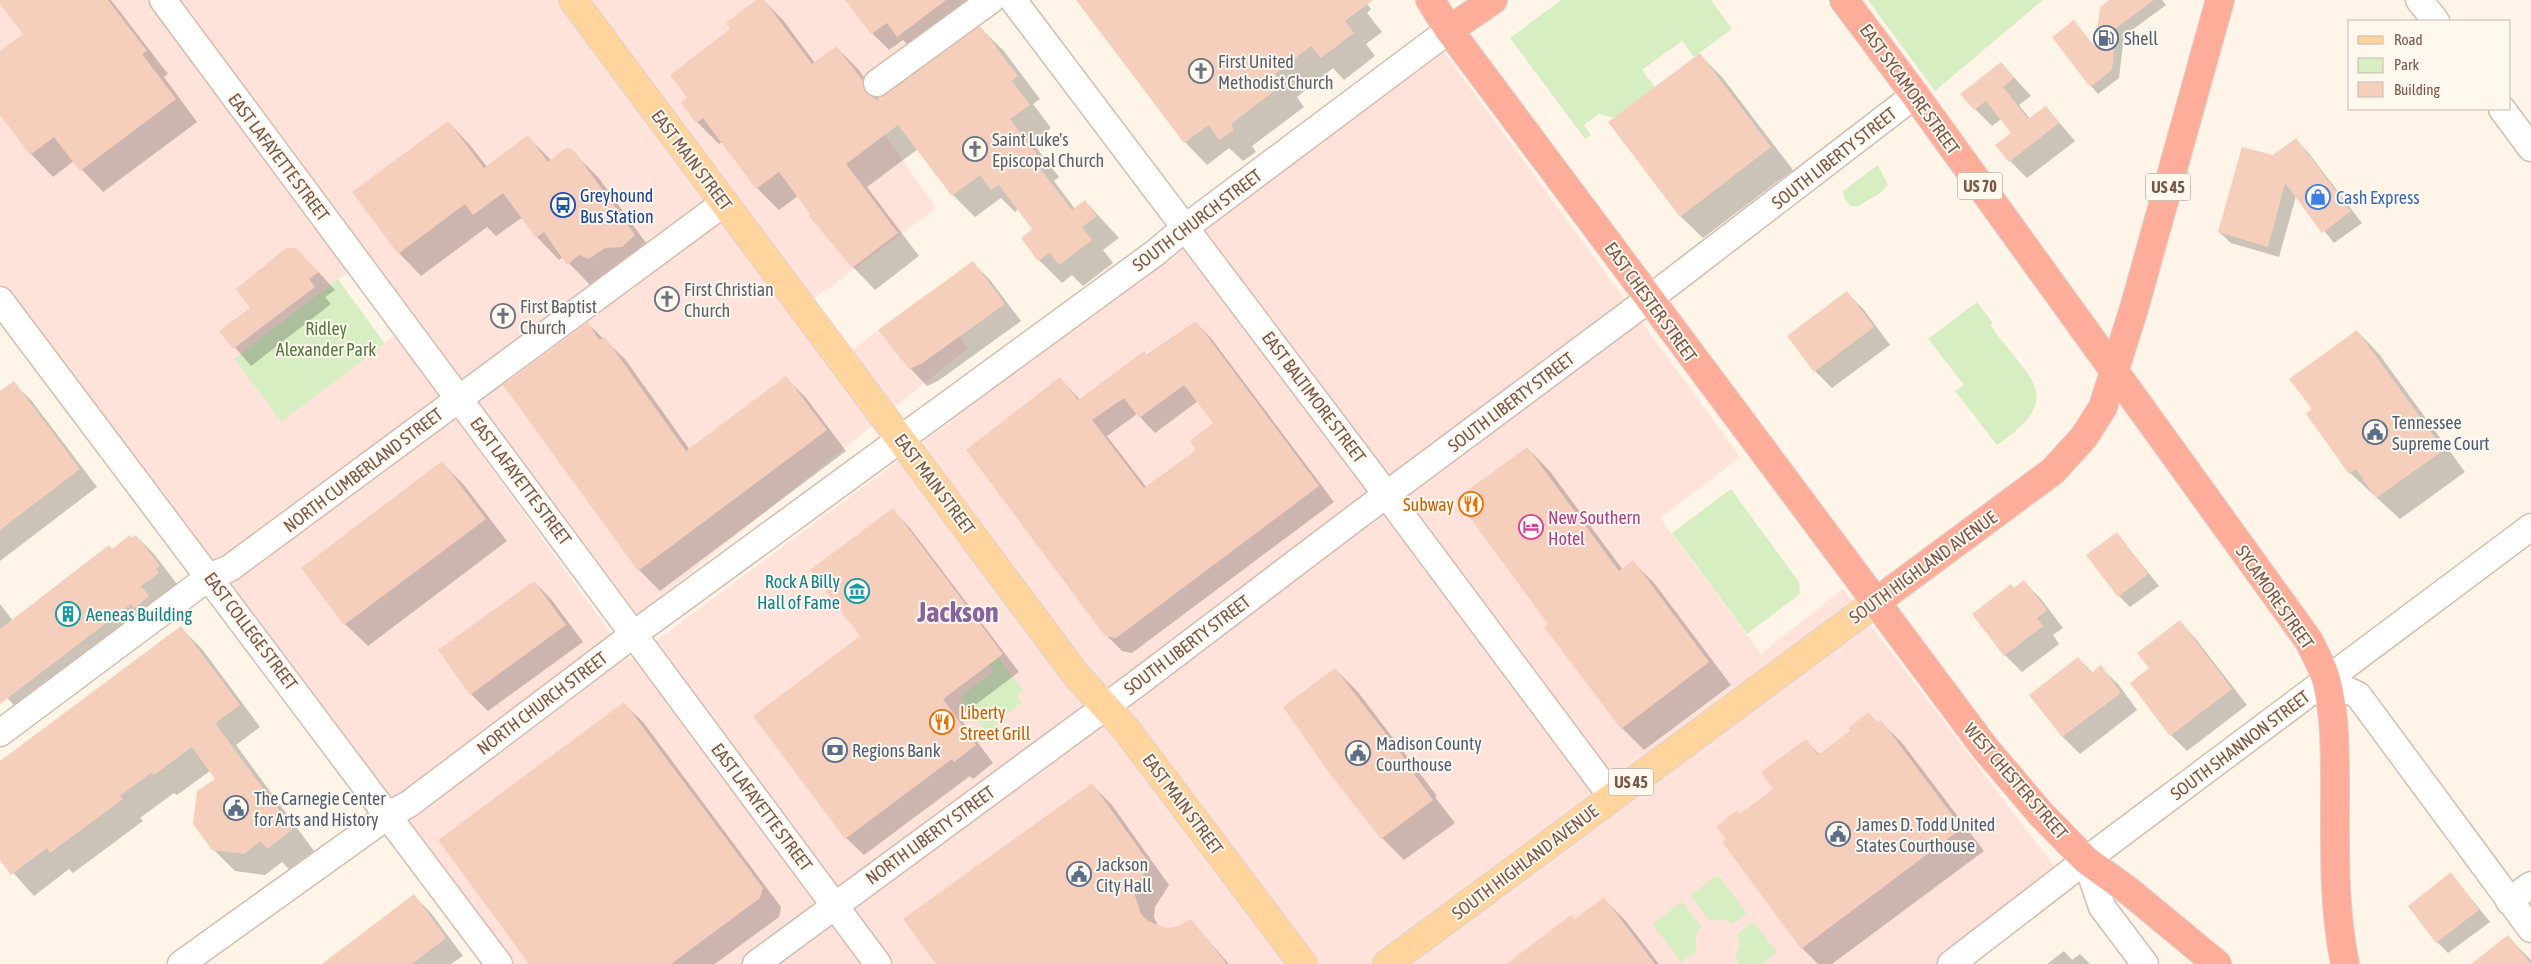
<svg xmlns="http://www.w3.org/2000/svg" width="2531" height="964" viewBox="0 0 2531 964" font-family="'Asap Condensed',sans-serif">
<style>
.commercial{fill:#ffe3da}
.green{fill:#d7eec3}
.shadow{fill:#0003;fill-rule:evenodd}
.building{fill:#f6cfbc;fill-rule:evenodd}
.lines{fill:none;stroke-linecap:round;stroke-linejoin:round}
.minor-casing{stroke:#d4bcae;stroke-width:29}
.major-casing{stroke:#ddd3cf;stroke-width:30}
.highway-casing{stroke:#ddd3cf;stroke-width:30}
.minor{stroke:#fff;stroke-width:26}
.major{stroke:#ffd49d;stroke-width:28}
.highway{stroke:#fdad99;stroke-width:28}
.labels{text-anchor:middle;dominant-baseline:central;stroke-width:4;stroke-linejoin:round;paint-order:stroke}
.shield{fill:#fff8ef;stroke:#a3877a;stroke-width:1}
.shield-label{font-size:16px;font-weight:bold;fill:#7b5748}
.service-label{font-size:18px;fill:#4e5e75;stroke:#fff8ef;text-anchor:start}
.worship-label{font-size:18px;fill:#5b616d;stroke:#fff8ef;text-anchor:start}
.street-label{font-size:18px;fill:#7b5748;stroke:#fff8ef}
.transit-label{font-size:18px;fill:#164399;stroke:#fff8ef;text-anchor:start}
.shop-label{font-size:18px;fill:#366cbe;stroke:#fff8ef;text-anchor:start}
.park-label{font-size:18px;fill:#527b3c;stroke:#fff8ef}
.food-label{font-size:18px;fill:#c56008;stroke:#fff8ef;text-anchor:end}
.hotel-label{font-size:18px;fill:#b23c85;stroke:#fff8ef;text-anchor:start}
.culture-label{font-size:18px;fill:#0d838f;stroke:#fff8ef;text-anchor:end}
.town-label{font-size:28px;font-weight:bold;fill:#87649e;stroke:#fff8ef}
</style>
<rect width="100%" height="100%" fill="#fef4e7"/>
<path class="commercial" d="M0,0h985l-128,95 79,113 -107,80 -38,25 39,53 97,-72 41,54 -330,267 -270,-358 -134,102 47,63 114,-87 235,325 259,-192 553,-419 298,408 -80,61 101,136 82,-65 211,277 -98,88 7,10h-1454l-509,-680z"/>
<path class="green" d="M1561,0h150l21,29 -38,28 -12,-16 -40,29 13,17 -41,31 -15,-4 -15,11 7,10 -6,4 -75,-101z
M1868,0h175l-108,91z
M1878,165l10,20c-8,11 -19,13 -29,21h-8l-6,-6 -2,-9z
M338,279l47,65 -104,78 -47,-63z
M1977,302l15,20 -1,4c35,51 79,70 6,119l-42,-54 9,-6 -36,-46z
M1731,489l68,93 1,11 -4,4 -49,37 -75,-101z
M998,658l26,33 -7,5 5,7 -27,19 2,3 -10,8 -27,-36 34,-26 -5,-7z
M1718,875l29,38 -14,11 -10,-5 -14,1 -19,-25z
M1682,901l19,25 -6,13 2,12 -16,11 -29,-38z
M1753,922l24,30 -15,12h-23l-4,-6 5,-13 -3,-11z"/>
<path class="shadow" d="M0,0h111l57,74 -4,3 33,45 -94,70 -29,-31 -21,16 -22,-23 -31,-41v-60l25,-19z
M758,0h5l20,20 32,43 21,-16 22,22 22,30 100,-71 23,22 37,49 -7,5 18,24 -19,14 27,35 -5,4 21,28 10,-8 34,37 -16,12 10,13 -30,23 -11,-11 -10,8 -23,-23 -16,-22 11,-9 -16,-20 -3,3 -14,-14 -26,19 -22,-22 -35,-46 -51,38 52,69 -44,34 -22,-23 -55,-71 -19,14 -22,-22 -35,-46 -3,2 -22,-22 -14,-19 6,-5 43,-68z
M847,0h120l7,9 -59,44 -12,-13 -14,10 -17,-17z
M1077,0h287l7,9 -4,4 15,19 -16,12 9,12 -31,24 -11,-12 -36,29 7,10 -52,39 4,6 -13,9 -14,-13 -22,17 -22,-23z
M2111,0h51l4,5 -42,31 -5,42 -21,16 -7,-8 -17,-64 23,27z
M1700,55l22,22 71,93 -90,68 -23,-22z
M2001,63l30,33 -12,9 11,14 16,-12 29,34 -48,37 -17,-17 2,-28 -11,-14 -9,7 -17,-17z
M448,122l22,23 17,22 41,-30 24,24 23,-7 23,23 59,81 -45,22 -10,-4 -11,10 -28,-29 -4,3 -22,-23 -14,-20 -27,19 -9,-9 -66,49 -22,-23 -45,-60z
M2296,140l11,11 55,72 -28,20 -38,-47 -17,61 -48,-14 -12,-11 55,-75z
M973,263l17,17 31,41 -83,60 -11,5 -17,-18z
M313,266l22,24 -10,7 6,7 -80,62 -30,-35z
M1847,293l17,17 26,35 -58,43 -17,-17 -26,-35z
M1195,322l16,16 123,164 -202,151 -10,-2 -16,-16 -46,-257 20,22zM1198,401l17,23 -17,27 -51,37 -40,-52 30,-22 18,19z
M588,324l37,35 65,91 96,-72 20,20 40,53 -186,140 -21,-21z
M2357,331l22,23 86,118 -65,47 -50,-46 -37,-63z
M13,383l18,17 66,87 -97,74v-168z
M1527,448l22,22 74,100 10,-8 22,22 76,101 -87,65 -22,-22 -72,-104z
M442,463l22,22 43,56 -139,105 -23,-22 -42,-56z
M893,510l17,18 109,144 -60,45 34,46 -20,16 -3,-3 -106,79 -18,-17 16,-202z
M2117,534l42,52 -29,21 -11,-11z
M136,536l18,18 23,30 -5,3 3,4 -151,125 -24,-26v-86l13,17z
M534,582l17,17 32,43 -95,69 -17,-17z
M2024,582l17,17 22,29 -10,7 6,9 -37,28 -17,-17 9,-66z
M2180,622l15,16 52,67 -60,46 -16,-16 -39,-52 18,-14z
M181,628l21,21 58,78 -24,18 78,106 -25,18 -7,-7 -17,13 -30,-4 -22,-22 3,-70 -6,-8 -33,24 -3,-2 -34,25 3,3 -70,52 -4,-4 -35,27 -34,-38v-96z
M2078,658l15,15 7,-6 18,17 19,26 -57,44 -17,-17 -32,-42z
M1335,669l23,23 79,104 -2,1 20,26 -51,37 -22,-22z
M624,704l19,18 138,185 -2,10 -64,47h-184z
M1869,714l9,9 3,-1 22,22 81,107 -152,113h-14l-16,-16 -75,-108 14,-25 34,-25 31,-49 14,14 32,-24z
M1092,785l20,20 57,80 -14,22 -1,10 4,9 7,3h11l15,-8 38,43h-291z
M2451,874l39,48 -42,31 -11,-11z
M414,896l17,17 32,43 -12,8h-114z
M1604,899l21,21 34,44h-142z
M2508,937l23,23v4h-58z
M2064,951l8,9 8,-6 10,10h-43z"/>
<path class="building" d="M0,0h108l39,51 -5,3 34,45 -96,72 -26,-34 -24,18 -30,-40v-64l23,-17 -23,-30z
M756,0h8l48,64 24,-18 27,35 2,11 12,8 103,-74 38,50 -6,5 18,24 -20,14 27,35 -5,4 40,52 13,-10 12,16 -15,11 10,13 -33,25 -9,-12 -12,8 -17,-23 11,-9 -33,-44 -8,5 -11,-15 -28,21 -54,-71 -52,39 52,69 -46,35 -44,-53 2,-1 -31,-42 -23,17 -53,-71 -7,5 -15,-20 6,-5 -17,-23 60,-46 -4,-6z
M845,0h101l-49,37 -10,-14 -16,11z
M1076,0h297l-28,21 9,12 -33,25 -10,-12 -36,28 8,10 -52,40 3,6 -15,10 -10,-15 -25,18z
M2109,0h45l-38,28 -4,42 -22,17 -38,-50 22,-17 21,28 5,-41z
M1700,53l71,94 -91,70 -72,-95z
M2001,62l13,16 -11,9 25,32 18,-13 13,17 -50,39 -14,-17 16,-12 -25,-32 -12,9 -14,-16z
M448,121l36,47 44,-33 20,27 15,-12 7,-2 6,5 59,82 -13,12 -17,1 -16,11 -10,-4 -12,10 -23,-33 -8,6 -33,-45 -30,22 -8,-11 -67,50 -46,-62z
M2296,138l55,73 -29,22 -37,-50 -17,64 -50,-15 24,-85 31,8z
M286,248h10l23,24 -10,7 6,8 -82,62 -14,-18 31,-23 -14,-19z
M973,261l32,43 -84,60 -12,5 -31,-39z
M1847,291l27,36 -60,45 -27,-36z
M1196,321l123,165 -203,152 -11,-2 -139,-186 94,-73 18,23 66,-49 3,4zM1184,385l29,38 -23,18 6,9 -52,38 -52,-68 32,-22 15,20z
M588,322l11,18 6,-3 81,114 100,-75 41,54 -189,141 -135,-186z
M2357,330l87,120 -68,48 -20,-29 -7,5 -43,-60 6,-5 -23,-30z
M14,381l66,88 -80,61v-139z
M1527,447l92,124 14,-11 76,102 -88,67 -77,-102 4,-3 -92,-125z
M442,461l44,58 -142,106 -43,-57z
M893,508l110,146 -60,45 33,46 -22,17 -2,-3 -107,80 -92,-123 107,-80 -50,-66z
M2117,532l31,42 -30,23 -32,-42z
M130,535l2,3 4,-3 24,31 -4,3 3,4 -18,13 8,10 -15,12 -3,-4 -131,100v-75l109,-84 3,4z
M2024,580l23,30 -10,8 6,8 -39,30 -32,-42 39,-30 3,4z
M534,581l32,44 -96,70 -32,-45z
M2180,620l52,69 -62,47 -40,-53 19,-15 -12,-15z
M181,626l59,79 -25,18 78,106 -26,20 -6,-8 -17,13 -32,-4 -19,-26 4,-33 18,-12 -23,-32 -38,28 -2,-3 -32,24 3,3 -73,54 -3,-5 -36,27 -11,-15v-99z
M2078,657l13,16 10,-8 20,28 -59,44 -33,-42z
M1335,668l81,105 -2,1 19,26 -52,39 -51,-65 -47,-67z
M624,702l139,186 -3,10 -89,66h-142l-91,-124z
M1869,712l8,11 4,-3 81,108 -161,121 -79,-107 4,-3 -10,-12 21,-17 3,4 33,-25 -12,-17 45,-33 12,16 32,-24 -2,-3z
M1092,783l58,81 -14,22 -1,10 6,18 7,7 18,7 9,-1 16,-8 36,45h-291l-33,-45z
M2451,872l28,38 -43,33 -28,-37z
M414,894l32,44 -34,26h-90z
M1604,897l51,67h-149l65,-49 4,4z
M2508,935l23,29h-60z"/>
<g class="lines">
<defs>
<path id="minor" d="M163,0l715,964
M1013,0l352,466 247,331
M2419,0l17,21
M877,83l114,-83
M2502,109l29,39
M0,300l499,664
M2327,681l31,14 173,234
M0,733l209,-156 21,-9 494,-365
M2086,860l16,47 43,57
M2509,901l22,-16
M181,964l208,-149 20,-11 225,-170 521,-381 31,-26 263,-197
M756,964l379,-279 220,-167 294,-219 266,-204
M1951,964l135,-104 445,-333"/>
<path id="major" d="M573,0l504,676 48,52 178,236
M1387,964l489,-362"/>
<path id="highway" d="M1430,0l19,30 536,718 56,66 45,46 44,32 87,72
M1844,0l71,95 394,546c6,13 15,28 18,42 8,33 8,68 8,102 0,60 -2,121 10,179
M1449,30l44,-30
M1876,602l177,-131 31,-34 19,-30 32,-102 85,-305"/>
</defs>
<use href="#minor" class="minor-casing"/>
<use href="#major" class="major-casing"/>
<use href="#highway" class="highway-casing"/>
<use href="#minor" class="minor"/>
<use href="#major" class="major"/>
<use href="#highway" class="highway"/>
</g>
<defs>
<symbol id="fuel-ring" viewBox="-11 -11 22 22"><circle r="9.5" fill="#fff8ef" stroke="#5c6f8a" stroke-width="1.5"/><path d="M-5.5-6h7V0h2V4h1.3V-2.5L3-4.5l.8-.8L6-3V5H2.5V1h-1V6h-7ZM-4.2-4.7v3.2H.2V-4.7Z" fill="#5c6f8a"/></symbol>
<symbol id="church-ring" viewBox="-11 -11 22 22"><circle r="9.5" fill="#fff8ef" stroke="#6b7280" stroke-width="1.5"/><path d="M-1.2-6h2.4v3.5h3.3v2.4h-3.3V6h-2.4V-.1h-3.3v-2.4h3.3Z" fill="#6b7280"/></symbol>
<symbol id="shop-ring" viewBox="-11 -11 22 22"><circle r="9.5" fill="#fff8ef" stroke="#3f7fe0" stroke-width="1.5"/><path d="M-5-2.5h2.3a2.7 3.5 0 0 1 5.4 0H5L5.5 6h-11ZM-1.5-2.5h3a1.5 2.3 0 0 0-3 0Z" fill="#3f7fe0"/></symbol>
<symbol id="bus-ring" viewBox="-11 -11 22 22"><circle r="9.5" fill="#fff8ef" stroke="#1a4fb4" stroke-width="1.5"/><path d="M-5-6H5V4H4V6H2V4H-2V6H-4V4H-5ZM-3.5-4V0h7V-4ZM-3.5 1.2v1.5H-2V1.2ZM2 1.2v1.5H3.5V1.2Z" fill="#1a4fb4"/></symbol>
<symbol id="civic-ring" viewBox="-11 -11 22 22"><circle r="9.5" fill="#fff8ef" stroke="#5c6f8a" stroke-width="1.5"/><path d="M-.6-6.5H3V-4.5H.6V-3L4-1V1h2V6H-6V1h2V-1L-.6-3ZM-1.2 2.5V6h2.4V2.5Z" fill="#5c6f8a"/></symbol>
<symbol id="restaurant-ring" viewBox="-11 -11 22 22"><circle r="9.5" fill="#fff8ef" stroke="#e8710a" stroke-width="1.5"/><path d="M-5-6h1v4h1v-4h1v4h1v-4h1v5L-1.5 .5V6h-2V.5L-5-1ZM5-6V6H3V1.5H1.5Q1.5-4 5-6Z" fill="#e8710a"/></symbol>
<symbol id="hotel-ring" viewBox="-11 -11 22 22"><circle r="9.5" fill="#fff8ef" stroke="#d1479c" stroke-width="1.5"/><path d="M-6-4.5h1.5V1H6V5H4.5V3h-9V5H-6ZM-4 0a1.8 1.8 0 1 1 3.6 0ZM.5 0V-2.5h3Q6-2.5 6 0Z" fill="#d1479c"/></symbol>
<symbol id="museum-ring" viewBox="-11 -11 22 22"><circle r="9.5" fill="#fff8ef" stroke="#0f9aa8" stroke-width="1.5"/><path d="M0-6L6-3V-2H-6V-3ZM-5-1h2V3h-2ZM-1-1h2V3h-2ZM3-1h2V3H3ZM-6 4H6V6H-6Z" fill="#0f9aa8"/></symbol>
<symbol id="building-ring" viewBox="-11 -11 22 22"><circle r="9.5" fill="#fff8ef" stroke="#0f9aa8" stroke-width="1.5"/><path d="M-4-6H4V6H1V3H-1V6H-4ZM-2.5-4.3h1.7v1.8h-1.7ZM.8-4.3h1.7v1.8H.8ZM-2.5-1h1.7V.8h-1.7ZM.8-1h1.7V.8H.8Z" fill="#0f9aa8"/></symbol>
<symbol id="bank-ring" viewBox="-11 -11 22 22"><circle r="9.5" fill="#fff8ef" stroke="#5c6f8a" stroke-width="1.5"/><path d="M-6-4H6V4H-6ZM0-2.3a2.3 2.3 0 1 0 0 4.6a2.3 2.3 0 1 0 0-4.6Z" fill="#5c6f8a"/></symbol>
</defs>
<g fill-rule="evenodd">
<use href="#fuel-ring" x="2092" y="24" width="28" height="28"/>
<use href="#church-ring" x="1187" y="57" width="28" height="28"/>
<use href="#church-ring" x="961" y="135" width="28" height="28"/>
<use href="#shop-ring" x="2304" y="183" width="28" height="28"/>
<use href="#bus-ring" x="549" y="191" width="28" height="28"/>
<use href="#church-ring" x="653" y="285" width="28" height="28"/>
<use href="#church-ring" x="489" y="302" width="28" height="28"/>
<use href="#civic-ring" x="2361" y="418" width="28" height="28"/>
<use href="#restaurant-ring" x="1457" y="490" width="28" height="28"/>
<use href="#hotel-ring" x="1517" y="513" width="28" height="28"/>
<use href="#museum-ring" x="843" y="577" width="28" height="28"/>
<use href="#building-ring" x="54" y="600" width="28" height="28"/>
<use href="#restaurant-ring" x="928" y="708" width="28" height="28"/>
<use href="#bank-ring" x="821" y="736" width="28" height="28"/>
<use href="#civic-ring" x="1344" y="739" width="28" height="28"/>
<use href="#civic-ring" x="222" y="794" width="28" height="28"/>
<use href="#civic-ring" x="1824" y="820" width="28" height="28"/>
<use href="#civic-ring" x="1065" y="860" width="28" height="28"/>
</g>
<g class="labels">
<g class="shield">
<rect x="1957.5" y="172.5" width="45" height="27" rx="4"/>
<rect x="2145.5" y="173.5" width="45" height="27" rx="4"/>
<rect x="1608.5" y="768.5" width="45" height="27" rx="4"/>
</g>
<g class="shield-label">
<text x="1980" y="186">US 70</text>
<text x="2168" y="187">US 45</text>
<text x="1631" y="782">US 45</text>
</g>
<g class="service-label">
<text x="2124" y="38">Shell</text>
<text x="2392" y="422">Tennessee<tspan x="2392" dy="21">Supreme Court</tspan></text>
<text x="1376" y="743">Madison County<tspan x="1376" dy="21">Courthouse</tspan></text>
<text x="852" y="750">Regions Bank</text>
<text x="254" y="798">The Carnegie Center<tspan x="254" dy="21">for Arts and History</tspan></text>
<text x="1856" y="824">James D. Todd United<tspan x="1856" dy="21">States Courthouse</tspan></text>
<text x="1096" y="864">Jackson<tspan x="1096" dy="21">City Hall</tspan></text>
</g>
<g class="worship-label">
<text x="1218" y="61">First United<tspan x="1218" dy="21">Methodist Church</tspan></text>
<text x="992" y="139">Saint Luke's<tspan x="992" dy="21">Episcopal Church</tspan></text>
<text x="684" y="289">First Christian<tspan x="684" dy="21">Church</tspan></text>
<text x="520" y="306">First Baptist<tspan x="520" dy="21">Church</tspan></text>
</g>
<g class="street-label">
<text transform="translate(1910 89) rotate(54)">EAST SYCAMORE STREET</text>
<text transform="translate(279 157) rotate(53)">EAST LAFAYETTE STREET</text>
<text transform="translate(1834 158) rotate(-38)">SOUTH LIBERTY STREET</text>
<text transform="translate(692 160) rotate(53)">EAST MAIN STREET</text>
<text transform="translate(1197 220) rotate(-37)">SOUTH CHURCH STREET</text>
<text transform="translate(1651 302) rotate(54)">EAST CHESTER STREET</text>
<text transform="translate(1314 397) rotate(53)">EAST BALTIMORE STREET</text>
<text transform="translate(1511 402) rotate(-37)">SOUTH LIBERTY STREET</text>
<text transform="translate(363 470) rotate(-37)">NORTH CUMBERLAND STREET</text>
<text transform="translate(521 481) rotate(53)">EAST LAFAYETTE STREET</text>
<text transform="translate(935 484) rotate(53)">EAST MAIN STREET</text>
<text transform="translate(1923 567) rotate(-36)">SOUTH HIGHLAND AVENUE</text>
<text transform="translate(2275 597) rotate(55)">SYCAMORE STREET</text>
<text transform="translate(251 631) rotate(53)">EAST COLLEGE STREET</text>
<text transform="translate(1187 645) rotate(-37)">SOUTH LIBERTY STREET</text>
<text transform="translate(542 703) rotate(-37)">NORTH CHURCH STREET</text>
<text transform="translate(2240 745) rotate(-37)">SOUTH SHANNON STREET</text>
<text transform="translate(2016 781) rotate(49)">WEST CHESTER STREET</text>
<text transform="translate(1183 804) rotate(53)">EAST MAIN STREET</text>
<text transform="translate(762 807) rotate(53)">EAST LAFAYETTE STREET</text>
<text transform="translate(930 835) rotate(-36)">NORTH LIBERTY STREET</text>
<text transform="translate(1525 862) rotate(-37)">SOUTH HIGHLAND AVENUE</text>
</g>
<g class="transit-label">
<text x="580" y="195">Greyhound<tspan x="580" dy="21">Bus Station</tspan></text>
</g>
<g class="shop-label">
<text x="2336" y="197">Cash Express</text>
</g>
<g class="park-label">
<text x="326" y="328">Ridley<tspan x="326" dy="21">Alexander Park</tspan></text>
</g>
<g class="food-label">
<text x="1454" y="504">Subway</text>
<text x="960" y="712" text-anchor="start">Liberty<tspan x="960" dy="21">Street Grill</tspan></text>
</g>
<g class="hotel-label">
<text x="1548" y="517">New Southern<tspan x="1548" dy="21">Hotel</tspan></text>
</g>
<g class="culture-label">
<text x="840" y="581">Rock A Billy<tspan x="840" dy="21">Hall of Fame</tspan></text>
<text x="86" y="614" text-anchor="start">Aeneas Building</text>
</g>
<g class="town-label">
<text x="958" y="612">Jackson</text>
</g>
</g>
<rect x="2348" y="20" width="162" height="90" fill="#fff8ef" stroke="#cab8ac"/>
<rect x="2358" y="36" width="25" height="8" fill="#ffd49d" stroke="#cab8ac"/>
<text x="2394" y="45" font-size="15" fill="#7b5748">Road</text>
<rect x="2358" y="58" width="25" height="15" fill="#d7eec3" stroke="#cab8ac"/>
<text x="2394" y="70" font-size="15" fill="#7b5748">Park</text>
<rect x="2358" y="82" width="25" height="15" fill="#f6cfbc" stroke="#cab8ac"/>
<text x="2394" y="95" font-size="15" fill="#7b5748">Building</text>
</svg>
